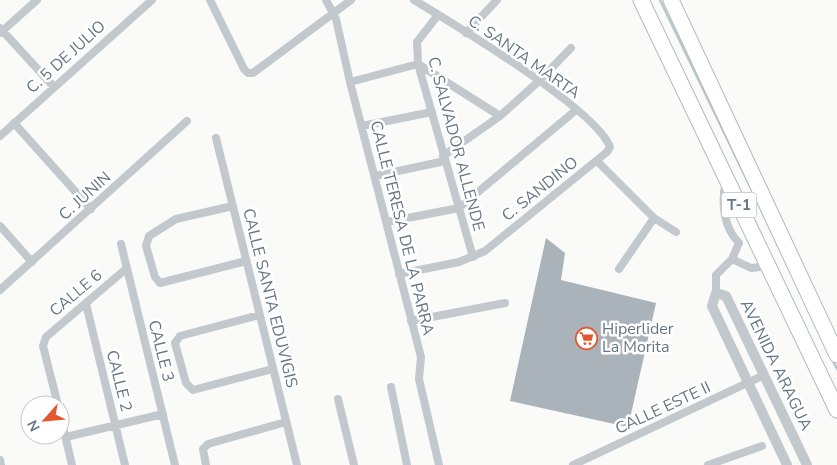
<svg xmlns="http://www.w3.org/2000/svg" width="837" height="465" viewBox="0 0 837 465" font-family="'Nunito Sans',sans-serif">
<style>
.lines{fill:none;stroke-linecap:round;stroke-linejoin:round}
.stream{stroke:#bbc7cb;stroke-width:2.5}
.building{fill:#aab3b9}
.motorway-casing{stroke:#b4b9bd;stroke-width:17}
.minor{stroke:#c3c8cc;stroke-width:8}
.tertiary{stroke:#c3c8cc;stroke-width:10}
.motorway{stroke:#fff;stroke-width:15}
.labels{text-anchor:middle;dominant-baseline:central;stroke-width:5;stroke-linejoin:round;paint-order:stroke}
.shield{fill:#fff;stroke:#939fa8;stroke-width:1}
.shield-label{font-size:15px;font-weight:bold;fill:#657683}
.street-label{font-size:16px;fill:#657683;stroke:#fff}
.poi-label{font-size:16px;fill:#657683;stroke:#fff;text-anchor:start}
</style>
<rect width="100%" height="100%" fill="#fafaf8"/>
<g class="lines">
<path class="stream" d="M660,0l100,207
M832,359l5,10"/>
</g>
<path class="building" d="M546,238l19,15 -4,27 95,23 -28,124 -118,-26z"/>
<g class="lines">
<defs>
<path id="motorway" d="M641,0l196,410
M671,0l166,355"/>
</defs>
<use href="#motorway" class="motorway-casing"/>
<path class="minor" d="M210,0l34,69 4,4h5l98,-73
M326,0l10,19 14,63 71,275 -2,22 20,86
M438,15l-21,27 1,22 55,193
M0,28l54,59
M0,33l37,-33
M466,33l31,-33
M418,64l82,52
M350,82l68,-18
M14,123l77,86
M362,126l70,-14
M0,136l152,-136
M216,138l81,327
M443,156l57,-40 39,-35 32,-33
M597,161l57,57 22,14
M375,176l70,-15
M233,206l-57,13 -27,17 -3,10 9,31 5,6 86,-22
M387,222l72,-14 117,-98
M0,226l32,36
M121,244l54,221
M732,259l19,9 17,-2
M619,269l35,-51
M399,274l60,-12 26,-11 122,-99 3,-5c-15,-38 -156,-123 -196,-147
M0,290l187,-169
M716,293v-18l16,-16 7,-16c-16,-16 -18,-41 -13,-62
M86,304l39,161
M259,315l-79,21 -5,7 11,40 7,7 80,-21
M411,321l94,-18
M391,387l16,78
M338,399l16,66
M58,405l-15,-59 3,-9 81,-69
M60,414l12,51
M66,437l97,-23
M0,460l1,5
M206,465l-3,-16 5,-5 78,-22
M573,465l191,-90
M708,465l54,-19"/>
<path class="tertiary" d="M787,465l-75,-159 4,-13 10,3 81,169"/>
<use href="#motorway" class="motorway"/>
</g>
<defs>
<symbol id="supermarket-ring" viewBox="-11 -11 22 22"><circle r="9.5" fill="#fff" stroke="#e4572e" stroke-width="1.5"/><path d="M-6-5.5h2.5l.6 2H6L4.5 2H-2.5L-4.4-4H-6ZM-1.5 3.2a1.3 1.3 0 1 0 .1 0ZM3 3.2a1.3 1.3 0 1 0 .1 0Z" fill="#e4572e"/></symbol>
</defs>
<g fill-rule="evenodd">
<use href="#supermarket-ring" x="574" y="326" width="25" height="25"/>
</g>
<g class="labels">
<rect class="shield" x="721.5" y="192.5" width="35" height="25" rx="4"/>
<g class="shield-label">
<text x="739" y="205">T-1</text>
</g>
<g class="street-label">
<text transform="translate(66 57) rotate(-42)">C. 5 DE JULIO</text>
<text transform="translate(524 57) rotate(35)">C. SANTA MARTA</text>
<text transform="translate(456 144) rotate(75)">C. SALVADOR ALLENDE</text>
<text transform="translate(540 189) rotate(-39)">C. SANDINO</text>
<text transform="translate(85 196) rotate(-42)">C. JUNIN</text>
<text transform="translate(402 228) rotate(76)">CALLE TERESA DE LA PARRA</text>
<text transform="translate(76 293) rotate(-40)">CALLE 6</text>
<text transform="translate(270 298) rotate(76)">CALLE SANTA EDUVIGIS</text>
<text transform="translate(161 351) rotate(76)">CALLE 3</text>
<text transform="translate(776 365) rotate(64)">AVENIDA ARAGUA</text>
<text transform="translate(119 381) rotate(76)">CALLE 2</text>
<text transform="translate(663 408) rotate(-25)">CALLE ESTE II</text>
</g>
<g class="poi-label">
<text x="602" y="329">Hiperlider<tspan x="602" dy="18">La Morita</tspan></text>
</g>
</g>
<g transform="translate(45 420) rotate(243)"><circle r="24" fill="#ffffff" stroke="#c1c8cd"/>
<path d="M0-4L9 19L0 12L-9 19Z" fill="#e4572e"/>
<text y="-8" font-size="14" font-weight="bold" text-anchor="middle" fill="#657683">N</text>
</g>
</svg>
